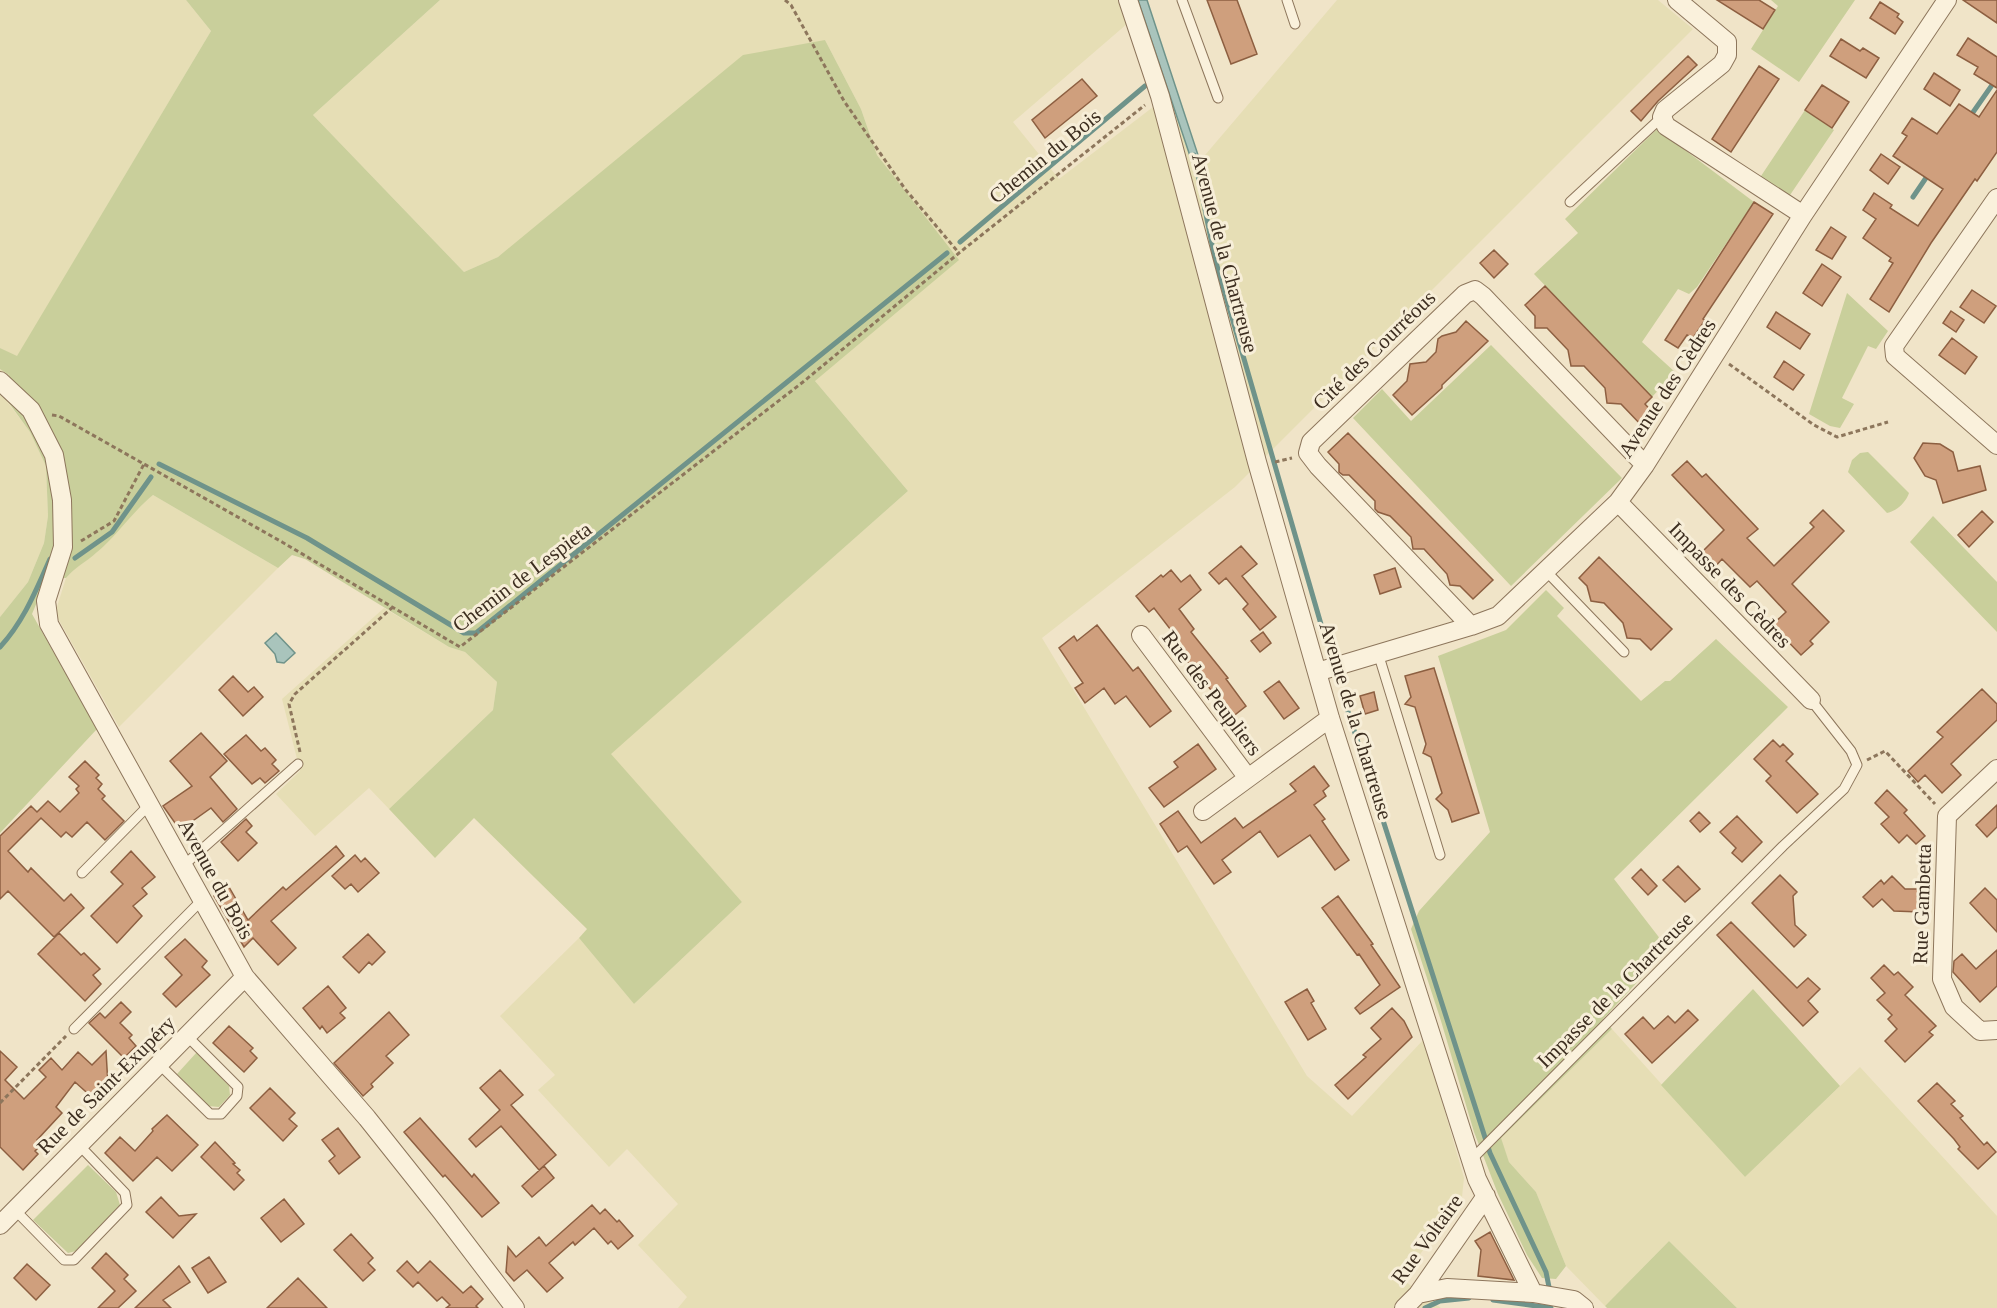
<svg xmlns="http://www.w3.org/2000/svg" width="1997" height="1308" viewBox="0 0 1997 1308" font-family="'Times New Roman',serif">
<style>
.farmland{fill:#e6deb5}
.green{fill:#c9cf9b}
.water{fill:#a9c4bc;stroke:#6f938a;stroke-width:1.5}
.lines{fill:none;stroke-linecap:round;stroke-linejoin:round}
.stream{stroke:#6f938a;stroke-width:5}
.building{fill:#cf9f7d;stroke:#8d5f41;stroke-width:1.5}
.lane-casing{stroke:#8d765c;stroke-width:11}
.street-casing{stroke:#8d765c;stroke-width:20}
.path{stroke:#8d765c;stroke-width:3;stroke-dasharray:4.5 3;stroke-linecap:butt}
.lane{stroke:#faf1dc;stroke-width:9}
.street{stroke:#faf1dc;stroke-width:18}
.labels{text-anchor:middle;dominant-baseline:central;stroke-width:6;stroke-linejoin:round;paint-order:stroke}
.street-label{font-size:21px;fill:#3d2e20;stroke:#f7eed8}
</style>
<rect width="100%" height="100%" fill="#f0e4c8"/>
<path class="farmland" d="M0,0h186l25,31 -194,326 -17,-9z
M440,0h698l4,11 -129,111 46,57 111,-85 22,68 8,-1 137,-161h321l35,29 -458,458 -193,151 265,438 45,40 72,-77 40,139 -2,19 -60,82 39,29h-763l9,-11 -49,-52 40,-41 -51,-55 -18,18 -71,-77 17,-15 -55,-59 79,-78 55,66 108,-102 -132,-148 298,-263 -93,-110 98,-178 -36,-48 -16,-46 -36,-69 -327,217 -34,15 -151,-157z
M0,369l9,6 -3,25 24,32 16,34 2,50 -4,27 -16,39 -28,35z
M153,495l125,73 -159,159 -64,-114 11,-35 9,-11 21,-14 44,-48z
M384,608l65,39 16,5 32,30 -4,28 -104,99 -20,-21 -54,48 -39,-42 24,-23 -18,-72z
M1612,1029l133,148 115,-110 137,149v92h-260l-68,-67 -64,65 -39,-40 -30,-74 -27,-30 -9,-24z"/>
<path class="green" d="M186,0h254l-127,115 151,157 34,-15 245,-202 82,-15 36,69 16,46 82,105 -144,121 93,110 -297,263 131,148 -108,102 -55,-66 8,-9 -113,-111 -39,40 -46,-49 104,-99 4,-28 -32,-30 -16,-5 -144,-88 -13,-4 -14,13 -125,-73c-21,17 -36,41 -57,58 -10,9 -21,14 -30,25h-19l-15,36 65,115 -97,104v-216l28,-35 16,-39 4,-27 -2,-50 -16,-34 -24,-33 3,-24 -9,-6v-21l17,8 194,-325z
M1771,0h84l-56,82 -48,-33 27,-43z
M1805,110l29,20 -46,68 -29,-19z
M1657,129l97,73 -57,85 -8,7 -11,-5 -36,53 33,30 -23,25 -118,-123 44,-41 -13,-14z
M1847,293l41,38 -12,18 -8,-3 -26,52 12,6 -14,24 -10,-2 -21,-12z
M1491,345l131,133 -111,108 -158,-168 29,-29 29,32z
M1868,452l41,41c-3,9 -12,18 -22,20l-39,-41 4,-12 8,-7z
M1933,516l64,66v50l-87,-90z
M1546,590l18,18 -7,8 84,85 24,-20h5l46,-42 72,68 -174,172 54,70 -65,70 9,10 -111,109 8,24 27,30 30,74 -10,13 -14,-1 -15,-23 -29,-61 -24,-62 -33,-111 -30,-92 8,-18 71,-79 -52,-176 68,-26z
M1753,989l87,97 -95,91 -84,-92z
M197,1052l32,34 1,9 -11,12 -11,-1 -31,-32z
M88,1165l28,27 4,13 -44,46 -8,2 -35,-33z
M1669,1241l68,67h-130l-2,-2z"/>
<path class="water" d="M1138,0h9l53,161 -8,1z
M276,633l19,20 -11,10 -7,-1 -2,-8 -10,-11z"/>
<g class="lines">
<path class="stream" d="M1969,118l28,-40
M1194,155l21,104 110,379
M1913,197l17,-25
M960,242l185,-156
M159,464l148,74 157,95h12l471,-380
M75,558l37,-26 39,-55
M0,647c24,-26 36,-57 50,-88
M1344,699l146,454 56,119 4,20
M1493,1300l58,8
M1425,1308l15,-7 29,-3"/>
</g>
<path class="building" d="M1207,0h30l20,54 -26,10z
M1717,0h42l16,10 -12,19z
M1963,0h34v23z
M1880,2l19,12 -2,3 6,5 -8,12 -25,-16z
M1968,38l29,19v31l-23,-14 4,-7 -21,-12z
M1841,39l19,12 3,-3 16,10 -13,20 -36,-22z
M1688,56l9,9 -39,36 -17,20 -10,-10z
M1759,66l20,13 -48,73 -19,-13z
M1934,73l26,17 -10,16 -26,-17z
M1082,79l15,17 -52,42 -13,-18z
M1822,85l27,17 -17,26 -27,-18z
M1997,90v62l-20,29 -2,-2 -44,64 -42,69 -19,-13 23,-36 -4,-2 2,-3 -28,-20 13,-19 -13,-9 11,-17 18,12 -2,3 28,18 25,-37 -50,-33 14,-20 -5,-3 10,-15 25,16 22,-30 20,13z
M1881,154l19,13 -12,17 -18,-14z
M1754,202l19,12 -70,105 2,1 -12,18 -6,-3 -9,13 -13,-8z
M1831,227l15,10 -14,22 -16,-9z
M1494,250l14,14 -14,14 -14,-15z
M1822,264l19,13 -19,29 -19,-13z
M1545,286l107,111 -7,7 10,11 -12,12 -22,-23 -14,-1 -2,-15 -21,-22h-13l-3,-16 -21,-22h-12v-12l-10,-11z
M1972,290l24,16 -12,17 -24,-16z
M1951,311l13,9 -8,12 -13,-9z
M1776,312l34,22 -10,15 -33,-22z
M1466,321l22,20 -46,44v3l-30,27 -19,-20 14,-14 3,-17 16,-2 10,-10 2,-13 4,-3 14,-4z
M1952,338l25,19 -12,17 -26,-19z
M1784,361l20,14 -11,15 -19,-13z
M1348,433l145,147 -20,19 -13,-13 -10,-1 -3,-11 -23,-25h-11l-2,-12 -21,-21 -12,-4 -3,-3v-8l-26,-26h-6l-4,-3v-8l-11,-12z
M1923,443l17,1 13,8 5,19 22,-5 6,24 -43,13 -7,-23 -11,-4 -11,-18z
M1687,461l15,16 4,-3 52,55 -11,9 27,28 40,-39 -4,-4 13,-13 21,21 -52,53 37,38 -19,19 3,3 -12,11 -29,-30 14,-13 -29,-31 -7,6 -28,-28 -9,10 -14,-14 25,-25 -52,-55z
M1982,511l11,11 -24,25 -11,-12z
M1241,546l16,18 -15,12 34,41 -16,13 -17,-21 5,-5 -22,-26 -7,6 -10,-11z
M1599,557l73,72 -21,21 -11,-11 -13,-1 -4,-15 -19,-20 -13,-2 -4,-15 -8,-8z
M1395,568l6,19 -21,7 -6,-19z
M1171,570l10,12 9,-7 11,15 -22,19 15,20 -3,3 37,46 -2,1 20,27 -15,12 -16,-21 1,-1 -48,-58 6,-4 -20,-26 -5,4 -13,-16 25,-21 2,2z
M1097,625l36,46 5,-4 33,44 -21,16 -24,-31 -11,8 -11,-16 -19,15 -10,-15 8,-5 -24,-35 15,-12 3,5z
M1263,632l8,11 -11,9 -9,-11z
M1434,668l45,145 -27,9 -4,-12 -12,-11 6,-6 -11,-36 -8,-4 3,-9 -11,-37 -10,-3 6,-7 -6,-21z
M233,676l15,16 6,-5 9,10 -20,19 -24,-26z
M1279,681l20,27 -15,11 -20,-27z
M1982,689l15,15v16l-46,44 10,11 -19,18 -17,-18 -7,7 -10,-11 35,-34 -6,-5z
M1374,692l4,18 -13,4 -5,-18z
M201,733l26,28 -17,16 27,32 -14,13 -12,-14 -31,22 -17,-24 29,-20 -22,-25z
M246,735l15,16 4,-3 11,12 -4,4 7,7 -14,12 -5,-5 -8,6 -28,-30z
M1773,740l7,7 3,-3 10,10 -7,7 32,33 -21,19 -31,-32 5,-5 -17,-17z
M1198,744l18,25 -52,38 -15,-19 29,-21 -4,-5z
M85,761l14,14 -3,3 6,6 -4,5 7,7 -3,3 22,22 -19,19 -18,-18 -15,15 -6,-5 -5,5 -20,-19 -33,33 20,21 3,-4 33,33 7,-7 13,14 -30,29 -46,-46 -8,8v-63l31,-30 6,6 11,-11 12,11 19,-19 -3,-4 3,-3 -10,-9z
M1314,766l15,20 -6,5 3,5 -12,9 11,14 -3,2 27,39 -14,10 -25,-35 -32,22 -18,-26 -38,29 9,12 -17,12 -27,-38 -9,6 -18,-28 18,-13 23,32 34,-25 8,10 53,-37 -6,-7z
M1887,790l20,20 -3,3 21,23 -9,8 -9,-9 -8,8 -18,-19 8,-7 -14,-14z
M1997,805v22l-10,10 -11,-12z
M1699,812l11,11 -10,9 -10,-11z
M1737,816l25,26 -20,20 -10,-9 4,-5 -16,-16z
M246,819l6,7 -6,6 11,11 -19,18 -17,-19z
M336,846l8,10 -73,65 25,27 -18,17 -25,-27 -9,9 -30,-51 15,-9 19,33 35,-33 3,3z
M131,851l24,26 -13,11 5,6 -14,12 9,10 -25,27 -26,-27 32,-32 -12,-12z
M355,855l6,7 4,-4 14,15 -21,19 -7,-8 -6,5 -13,-13z
M1678,866l22,23 -15,13 -22,-22z
M1641,869l16,17 -9,9 -16,-17z
M1780,875l17,17 -4,4 2,29 11,10 -12,12 -42,-44z
M1892,876l13,13h16l-1,23 -26,-1 -12,-12 -9,8 -10,-10 18,-17 3,4z
M1985,888l12,12v32l-27,-29z
M1338,896l35,48 -2,1 29,42 -40,27 -5,-6 25,-23 -21,-31 -2,1 -35,-47z
M1731,922l66,66 11,-10 12,11 -12,12 10,11 -15,14 -86,-91z
M59,933l22,22 3,-2 16,16 -7,6 8,9 -16,17 -47,-47z
M368,934l17,18 -13,13 -3,-3 -10,11 -16,-16z
M185,939l22,22 -5,6 8,8 -34,32 -13,-13 19,-19 -17,-18z
M1997,950v36l-17,16 -27,-30 1,-11 8,-7 14,15z
M1884,965l10,10 4,-3 15,15 -8,8 31,31 -7,6 4,3 -28,27 -20,-21 12,-12 -9,-10 4,-4 -15,-15 8,-7 -14,-15z
M328,986l18,22 -6,5 5,5 -18,15 -5,-7 -2,3 -17,-21z
M1307,989l7,12 -3,2 15,26 -18,11 -23,-38z
M121,1002l10,10 -11,11 12,12 -3,3 7,8 -12,12 -35,-35 11,-10 5,5z
M1392,1008l12,13 8,16 -64,62 -13,-14 31,-28 -3,-2 18,-16 -10,-11z
M1688,1010l10,10 -46,43 -27,-29 18,-17 11,12 14,-13 7,7z
M389,1012l20,23 -23,21 7,7 -22,21 2,3 -10,9 -29,-33z
M229,1026l24,22 -3,3 7,7 -13,14 -31,-29z
M0,1051l17,16 -12,13 19,19 22,-22 -7,-7 12,-12 11,12 16,-18 14,13 14,-14 2,34 -14,14 -19,-17 -19,25 6,6 -25,27 5,4 -7,7 3,3 -15,16 -23,-23z
M500,1070l23,25 -12,10 45,50 -17,15 -38,-44 -25,21 -7,-8 31,-29 -20,-22z
M1937,1083l18,18 -4,3 12,12 -3,2 24,27 3,-3 9,10 -18,17 -20,-20 2,-2 -6,-8 -36,-38z
M270,1088l25,25 -6,6 8,7 -14,15 -33,-33z
M167,1115l31,30 -26,26 -15,-14 -24,24 -28,-28 15,-16 15,14 18,-20 -1,-2z
M420,1118l52,59 2,-3 25,29 -17,14 -37,-42 -2,2 -39,-45z
M338,1128l22,29 -21,17 -10,-13 6,-5 -13,-16z
M215,1142l20,21 -2,1 7,6 -3,3 7,7 -10,10 -33,-33z
M544,1166l10,12 -22,19 -10,-11z
M161,1197l18,19 17,-2 -23,24 -27,-26z
M284,1199l20,25 -23,18 -20,-24z
M592,1205l8,9 5,-5 12,13 2,-2 14,16 -15,13 -7,-8 -3,3 -14,-16 -19,17 -2,-3 -24,21 14,15 -16,14 -20,-22 -13,11 -8,-9 2,-25 8,10 23,-20 7,9z
M1490,1232l24,48 -36,-4 3,-26 -6,-9z
M351,1234l22,24 -5,5 7,7 -12,11 -29,-31z
M106,1253l22,22 -4,4 12,12 -18,17h-20l17,-17 -23,-23z
M209,1257l17,25 -18,11 -16,-25z
M407,1261l11,12 12,-12 33,32 8,-7 12,13 -7,7 2,2h-32l4,-3 -8,-8 -5,4 -19,-19 -5,5 -16,-16z
M27,1264l23,21 -14,15 -22,-22z
M179,1266l11,16 -27,18 8,8h-36z
M298,1278l29,30h-60z"/>
<g class="lines">
<defs>
<path id="lane" d="M1182,0l36,98
M1287,0l8,24
M1570,202l92,-85
M1545,570l79,82
M1378,653l62,202
M183,866l115,-102
M82,873l67,-68
M74,1029l128,-129
M159,1064l51,50h11l16,-18 1,-9 -51,-51
M1471,1160l312,-314 61,-57 13,-24 -6,-14 -40,-51
M15,1210l49,50h10l53,-55 -2,-12 -46,-48"/>
<path id="street" d="M1128,0l32,96 97,366 73,256 147,461 56,114
M1677,0l50,42v13l-5,9 -57,46 -3,7 4,9 137,89
M1997,198l-103,148 1,10 102,89
M0,381l31,29 23,45 8,45 1,47 -17,54 3,23 196,353 122,141 74,93 74,97
M1618,502l193,198
M1471,626l-153,-160 -10,-13 3,-11 154,-148 10,-4 8,6 162,169
M1141,635l107,143
M1317,672l154,-46 27,-10 120,-114 27,-37 158,-250 144,-215
M1997,769l-50,47 -5,163 12,28 26,24 17,-1
M1203,811l127,-93
M0,1225l245,-248
M1418,1294l29,-6 86,5 41,7 10,8
M1404,1308l14,-14 68,-98"/>
</defs>
<use href="#lane" class="lane-casing"/>
<use href="#street" class="street-casing"/>
<path class="path" d="M785,0l6,5 53,96 61,88 54,64
M1729,364l85,61 23,12 51,-15
M52,415l7,1 223,126 178,105 343,-265 156,-129 186,-148
M1275,462l17,-4
M81,541l33,-20 30,-57
M300,752l-11,-48 6,-10 99,-88
M1867,760l18,-9 50,53
M0,1103l66,-67"/>
<use href="#lane" class="lane"/>
<use href="#street" class="street"/>
</g>
<g class="labels">
<g class="street-label">
<text transform="translate(1045 156) rotate(-39)">Chemin du Bois</text>
<text transform="translate(1225 253) rotate(75)">Avenue de la Chartreuse</text>
<text transform="translate(1374 350) rotate(-44)">Cité des Courréous</text>
<text transform="translate(1667 388) rotate(-57)">Avenue des Cèdres</text>
<text transform="translate(522 577) rotate(-37)">Chemin de Lespieta</text>
<text transform="translate(1730 585) rotate(46)">Impasse des Cèdres</text>
<text transform="translate(1212 693) rotate(53)">Rue des Peupliers</text>
<text transform="translate(1356 721) rotate(73)">Avenue de la Chartreuse</text>
<text transform="translate(216 879) rotate(61)">Avenue du Bois</text>
<text transform="translate(1922 904) rotate(-88)">Rue Gambetta</text>
<text transform="translate(1615 990) rotate(-45)">Impasse de la Chartreuse</text>
<text transform="translate(106 1085) rotate(-45)">Rue de Saint-Exupéry</text>
<text transform="translate(1427 1239) rotate(-54)">Rue Voltaire</text>
</g>
</g>
</svg>
